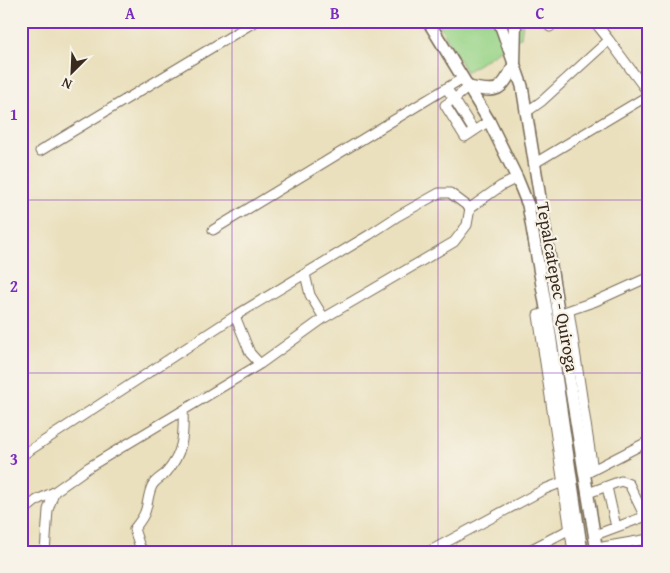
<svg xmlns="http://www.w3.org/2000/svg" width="670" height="573" viewBox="0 0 670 573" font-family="'Gentium Book Plus',serif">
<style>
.green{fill:#99d488;stroke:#6a7f53}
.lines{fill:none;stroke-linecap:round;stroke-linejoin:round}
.minor-casing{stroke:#786a56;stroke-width:11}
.major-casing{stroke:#786a56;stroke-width:14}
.highway-casing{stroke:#786a56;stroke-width:15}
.minor{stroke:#fff;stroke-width:9}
.major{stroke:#fff;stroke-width:11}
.highway{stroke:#fff;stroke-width:12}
.grid{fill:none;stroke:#7b2cbf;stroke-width:1;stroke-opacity:0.55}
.labels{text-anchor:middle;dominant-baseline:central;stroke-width:4.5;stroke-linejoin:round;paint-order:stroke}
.street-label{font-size:18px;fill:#3b2a1e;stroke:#f7f3e8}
.neatline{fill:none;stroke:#7b2cbf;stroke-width:2}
.grid-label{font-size:16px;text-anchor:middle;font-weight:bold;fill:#7b2cbf}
</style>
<rect width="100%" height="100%" fill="#f7f3e8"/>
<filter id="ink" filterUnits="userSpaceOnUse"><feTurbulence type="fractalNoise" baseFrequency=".02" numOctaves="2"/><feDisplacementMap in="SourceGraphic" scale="10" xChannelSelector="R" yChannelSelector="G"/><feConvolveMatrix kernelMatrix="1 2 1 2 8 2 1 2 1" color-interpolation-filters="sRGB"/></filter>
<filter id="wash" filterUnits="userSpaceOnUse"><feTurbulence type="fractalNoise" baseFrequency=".0096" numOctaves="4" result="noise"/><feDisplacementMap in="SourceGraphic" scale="20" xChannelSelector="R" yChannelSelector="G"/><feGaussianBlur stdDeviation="1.12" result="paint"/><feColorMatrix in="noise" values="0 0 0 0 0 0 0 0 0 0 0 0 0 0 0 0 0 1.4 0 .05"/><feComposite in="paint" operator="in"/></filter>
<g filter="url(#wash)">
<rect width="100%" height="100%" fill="#eae0bd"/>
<path class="green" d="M437,21h86l-2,16 -55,35z"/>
</g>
<g filter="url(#ink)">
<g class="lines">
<defs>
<path id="minor" d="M594,21l15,19 40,54
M550,27l5,-6
M469,87l-15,12 20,32
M446,88l8,11 -9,6 20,32 24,-16
M525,113l17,-12 67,-61
M40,151l216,-130
M535,163l114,-68
M470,208l31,-22 16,-8
M213,230l250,-152
M305,274l5,21 14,23
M569,311l24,159
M564,312l32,-11 53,-24
M547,314l-9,1 35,237
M235,316l15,37 10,11
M21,456l214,-140 134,-81 29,-19 41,-23h11l20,15 -3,17 -13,17 -130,76 -64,46 -171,103 -35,25 -17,8 -16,13
M589,472l60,-31
M607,487l9,40
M588,493l33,-12 8,3 16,33
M595,535l54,-20
M597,548l52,-9
M45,552l3,-42 6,-18
M145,552l-5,-5 -6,-18c4,-5 9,-11 11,-17 3,-8 3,-18 7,-26 3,-6 10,-9 14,-13 17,-19 18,-38 17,-62
M428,552l117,-63 18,-7
M526,552l48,-25"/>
<path id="major" d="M428,21l61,100 28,57 11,27 19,109 35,238
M499,21l23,65 75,466
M469,87c29,6 32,5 45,-22"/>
<path id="highway" d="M514,65l1,-44"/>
</defs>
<use href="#minor" class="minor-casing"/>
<use href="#major" class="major-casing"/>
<use href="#highway" class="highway-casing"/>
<use href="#minor" class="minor"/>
<use href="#major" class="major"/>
<use href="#highway" class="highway"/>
</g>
</g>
<path class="grid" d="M232,21v531M438,21v531M21,200h628M21,373h628"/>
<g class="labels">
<g class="street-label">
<text transform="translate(558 287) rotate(80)">Tepalcatepec - Quiroga</text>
</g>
</g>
<rect width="670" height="573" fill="none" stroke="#f7f3e8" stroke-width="55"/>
<g transform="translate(72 72) rotate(204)" stroke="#f7f3e8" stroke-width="4" paint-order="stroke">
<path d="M0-4L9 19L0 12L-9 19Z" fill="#3b2a1e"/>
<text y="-8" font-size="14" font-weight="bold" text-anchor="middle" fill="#3b2a1e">N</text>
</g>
<rect x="28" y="28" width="614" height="518" class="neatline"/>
<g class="grid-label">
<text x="130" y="19">A</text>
<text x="335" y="19">B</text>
<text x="540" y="19">C</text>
<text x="14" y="120">1</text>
<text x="14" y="292">2</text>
<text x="14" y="465">3</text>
</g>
</svg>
